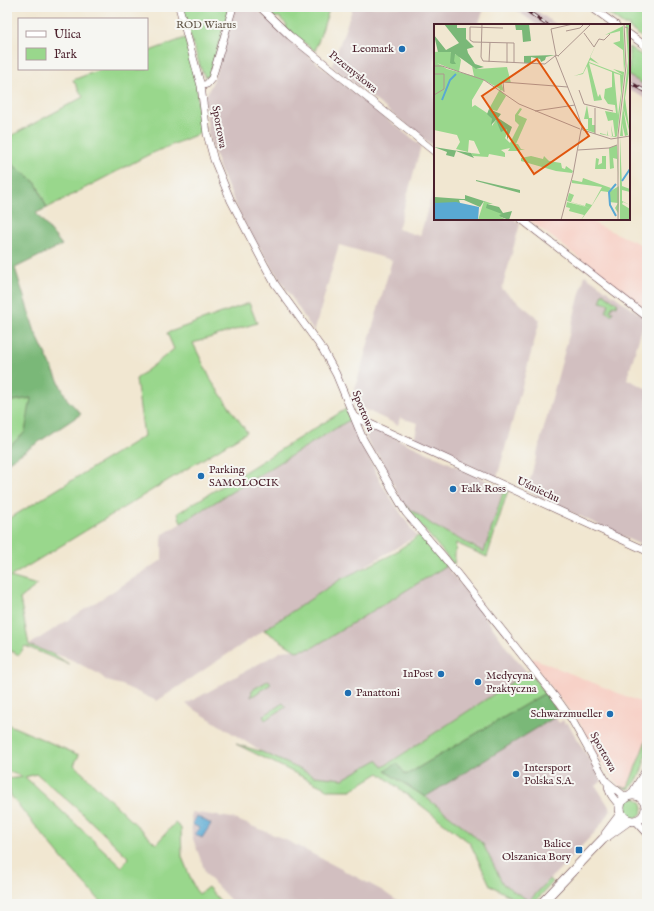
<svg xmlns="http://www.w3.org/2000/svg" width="654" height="911" viewBox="0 0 654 911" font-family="'IM FELL English',serif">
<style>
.built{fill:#f7d1c7}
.industrial{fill:#d2bfc0}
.green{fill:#99d78c;stroke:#727b5c;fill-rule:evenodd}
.forest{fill:#7ab878;stroke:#626c52}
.water{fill:#59a9d3;stroke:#52647f}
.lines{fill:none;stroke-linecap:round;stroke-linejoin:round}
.minor-casing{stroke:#633d44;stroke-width:8}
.major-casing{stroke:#633d44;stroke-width:10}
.minor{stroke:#fff;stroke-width:7}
.major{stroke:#fff;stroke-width:9}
.rail-casing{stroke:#4a1f2b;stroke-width:3.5}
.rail{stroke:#f6f6f2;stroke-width:2;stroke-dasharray:6;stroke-linecap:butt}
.poi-dot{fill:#1f6fb2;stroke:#f6f6f2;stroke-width:1.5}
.labels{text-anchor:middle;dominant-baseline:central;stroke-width:4;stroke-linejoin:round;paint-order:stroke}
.park-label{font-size:11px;fill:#625648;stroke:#f6f6f2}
.poi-label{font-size:11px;fill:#4a1f2b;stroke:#f6f6f2;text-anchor:start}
.street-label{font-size:11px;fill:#4a1f2b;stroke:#f6f6f2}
.inset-river{fill:none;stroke:#59a9d3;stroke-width:2}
.inset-road{fill:none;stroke:#ae978f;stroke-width:1}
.view{fill:#e0560e;fill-opacity:0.15;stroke:#e0560e;stroke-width:2}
.inset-edge{fill:none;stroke:#4a1f2b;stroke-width:2}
</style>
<rect width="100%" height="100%" fill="#f6f6f2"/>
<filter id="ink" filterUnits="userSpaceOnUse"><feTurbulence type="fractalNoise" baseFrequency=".025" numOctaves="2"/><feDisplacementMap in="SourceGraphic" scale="8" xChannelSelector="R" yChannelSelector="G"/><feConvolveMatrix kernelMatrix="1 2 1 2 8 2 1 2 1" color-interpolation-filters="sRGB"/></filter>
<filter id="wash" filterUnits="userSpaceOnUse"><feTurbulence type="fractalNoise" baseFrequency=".012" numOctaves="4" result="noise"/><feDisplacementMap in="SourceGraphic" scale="16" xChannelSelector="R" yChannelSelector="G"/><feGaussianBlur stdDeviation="0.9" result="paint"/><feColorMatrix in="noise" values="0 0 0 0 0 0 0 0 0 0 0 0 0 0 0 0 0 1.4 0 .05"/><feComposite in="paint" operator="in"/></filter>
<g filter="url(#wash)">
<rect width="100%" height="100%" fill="#f1e7d1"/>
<path class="built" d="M528,219h56l63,28v63z
M533,658l114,47v33l-19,49h-8l-4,-5 -15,-20 -21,-38 -49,-62z"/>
<path class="industrial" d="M235,7h19l63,56 104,83 -23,83 22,7 15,-53v36h79l6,5 -18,65 38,31 -43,158 -83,-37 4,-18 -18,-5 -2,7 -47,-22 41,-143 -53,-15 -25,87 -69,-107 -25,-55 -12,-37 -3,-35 9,-19z
M353,7h132l-7,18h-43v116l-2,5 -101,-80z
M512,7h19l26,18h-20z
M629,76l18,10v13l-18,-9z
M585,275l60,43 -18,61 20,10v159l-120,-57z
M351,419l30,64 35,53 -93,55 -166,110 -35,-16 -15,-4 -8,-7 -29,-15 -41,-14 133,-85v-25z
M367,425l136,63 -18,64 -51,-26 -31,-22 -20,-41 -6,-10 -4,-1 -9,-19z
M446,566l33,42 30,43 18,21 -145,95 -5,-6 -34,18 -28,-3 -53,-24 -76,-48 96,-53 30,-3z
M555,717l4,6 4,-3 2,4 2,-2 35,59 -6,5 15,24 -15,21 -67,70 -26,-17 -20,-40 -20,-18 -38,-29z
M191,812l41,6 52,21 99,52 18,13h-167l-28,-30 -14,-38z"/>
<path class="green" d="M181,7h49l-21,69 -4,1 -4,-8z
M268,7h62l-15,44 -30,-23 2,-3 -8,-8 -4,1 -8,-8z
M599,7h48v34l-18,-13v-3h-5z
M185,38l12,45 1,25 5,24 -55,23 -101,53 -11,-25 -29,-23v-22l76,-41 -10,-17 29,-11h45v-17z
M629,47l18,12v27l-18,-10z
M603,293l15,11 -1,2 -4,-1 -3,6 3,1 -1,3 -6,-3 3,-8 -9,-2z
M249,303l8,20 -64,20 19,39 35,50 -237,145 27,8 -17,14 9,46 26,10 15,10 -45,-19 -6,9 -12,-6v-129l137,-84 -8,-57 38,-30 -7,-16z
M32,398l-7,35 -18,16v-47z
M346,409l5,10 -170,104 -3,-10z
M504,489l4,1 -21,67 -31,-14 -2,22 -51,-61 31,22 50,26z
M418,536l5,2 23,28 -134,82 -16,3 -32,-21 77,-51 50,-24z
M529,671l16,22 -139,82 -21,-4 40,26 38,29 20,18 20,40 26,17 21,-22 3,3 -20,22h-10l-33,-19 -20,-42 -91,-70 -28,17h-22l-93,-46 26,8 53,24 28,3 34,-19 6,7z
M269,680l2,4 -20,13 1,-7z
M283,703l3,4 -21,13 -2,-4z
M7,724l72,31 -5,10 82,79 19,-21 6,5 1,29 13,32 4,5 9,-7 15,17h-120l-38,-42 -54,-66 -4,-17 16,-2 -16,-6zM37,774l45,39 47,45 -7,9 -97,-90z
M647,738c0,16 -4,40 -18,51l-9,-2h8z
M623 808a10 10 0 1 1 20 0a10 10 0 1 1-20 0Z"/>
<path class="forest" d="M7,160l29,23 11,25 -11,5 26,32 -47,23 20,64 32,67 14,15 -74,49v-14l18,-17 6,-34 -24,4z
M545,693l14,20 -4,4 -130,80 -40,-26 12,-8 9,12z"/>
<path class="water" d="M197,816l14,8 -9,14 -7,-4 4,-6 -7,-4z"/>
</g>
<g filter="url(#ink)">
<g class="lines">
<defs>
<path id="minor" d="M179,7l22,79 6,48 7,26 17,41 33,63 11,20 48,66 13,24 27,65 43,74 37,43 117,147 12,17 34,61 19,16
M260,7l30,29 145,116
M591,7l25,18
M629,34l18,13
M201,86l6,-2 5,-6 21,-71
M521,219l126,98
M355,417l292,134
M608,784c0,9 6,15 12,22
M645,814l2,7
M636,821l11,12"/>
<path id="major" d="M620 808a13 13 0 1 1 26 0a13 13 0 1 1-26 0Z
M632,795l15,-25
M642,799l5,-26
M606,834l15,-20
M541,904l62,-65 25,-18"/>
</defs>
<use href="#minor" class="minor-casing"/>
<use href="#major" class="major-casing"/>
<use href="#minor" class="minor"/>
<use href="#major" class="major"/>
<defs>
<path id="rail" d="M522,7l25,18
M629,82l18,10"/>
</defs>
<use href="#rail" class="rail-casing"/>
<use href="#rail" class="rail"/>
</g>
</g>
<g class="poi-dot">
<circle cx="402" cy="49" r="4"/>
<circle cx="201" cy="476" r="4"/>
<circle cx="453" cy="489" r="4"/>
<circle cx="441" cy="674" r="4"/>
<circle cx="478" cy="682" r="4"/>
<circle cx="348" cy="693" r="4"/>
<circle cx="610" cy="714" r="4"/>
<circle cx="516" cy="774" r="4"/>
<rect x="575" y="846" width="8" height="8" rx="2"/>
</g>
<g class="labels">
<g class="park-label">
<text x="206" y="25">ROD Wiarus</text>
</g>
<g class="poi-label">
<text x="394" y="49" text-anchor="end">Leomark</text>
<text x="209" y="470">Parking<tspan x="209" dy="13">SAMOLOCIK</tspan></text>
<text x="461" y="489">Falk Ross</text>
<text x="433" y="674" text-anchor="end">InPost</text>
<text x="486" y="676">Medycyna<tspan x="486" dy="13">Praktyczna</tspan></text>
<text x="356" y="693">Panattoni</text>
<text x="602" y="714" text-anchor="end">Schwarzmueller</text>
<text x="524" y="768">Intersport<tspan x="524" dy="13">Polska S.A.</tspan></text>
<text x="571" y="844" text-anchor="end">Balice<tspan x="571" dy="13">Olszanica Bory</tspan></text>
</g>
<g class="street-label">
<text transform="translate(353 72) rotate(39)">Przemysłowa</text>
<text transform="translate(219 127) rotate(80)">Sportowa</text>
<text transform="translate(363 411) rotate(68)">Sportowa</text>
<text transform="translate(538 490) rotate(25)">Uśmiechu</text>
<text transform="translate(603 752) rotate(61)">Sportowa</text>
</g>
</g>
<g transform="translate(434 24)">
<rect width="196" height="196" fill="#f1e7d1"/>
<path d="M196,0v43l-5,31 5,36 -7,-27 5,28 -3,1 -3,-13 1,13h-3l2,50 8,3v3l-8,-2v11l8,4 -7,-3 -1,2 8,5v11h-10v-84l8,-75 -2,-36zM189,2l2,38 -8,72 -1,1 -6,-1 -10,-2v-1l7,2v-5l1,6h4l-1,-11 2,11h2l-2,-16 -5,1 -3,-10 11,2 -1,-8 -7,-1 -4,-6 1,-9 7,-2v-15l-23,-9 9,34 2,-3 2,6 -8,1 -7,-35 -4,8 -9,2 9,-3 15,-33 -8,17 9,7 -9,-4 -1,2 34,13 -10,-6 11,3 -1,-22 -10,-7 7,-2v-10l-15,4zM180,49l6,2 1,18 -3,22zM14,27l11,5 2,4 -2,12 -22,-9 10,6 27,7 -2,-10 5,3 30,-2 4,16 -10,-1 3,9 -4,-1 6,6 -9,15 -8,-2 11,-20 -16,-9 -12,20v7l3,-2 12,8 5,6v7l4,-6 3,3 -1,1 9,4 1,4 -3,6 5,5 9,-18 -4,-4v-6l5,-7 2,1 -4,6 9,4 -11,25h2l3,5h4l-8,2h-9l2,-3 -9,2 4,3v4l-16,-3 -1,3 -15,-1 -2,-3 9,1 -6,-13 -5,-1 -1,12 -12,-3 4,-7 -3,-7 -23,-5v-78zM153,81l2,13h3v7h3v8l-11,-4h4v-10h-4zM183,121l2,44v16l-1,15v-7l-3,-5 3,-5 -9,-1v-10l10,-6 -2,-27 -4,-1 1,10 -4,1 -1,-21zM97,132l12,3 1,-3 5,5 12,2 1,5 3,1 1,-3 7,5 -1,2 -16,-2 -35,-10v-3zM168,132h4v13h-11l1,-11 3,1 -1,6 4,-2zM149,154l28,10 -3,4 -7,-1 -10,16 -10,13 3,-5 -15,-4 1,-3 -4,-1 1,-5 23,6 -23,-7 2,-8 5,2 -3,7 14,4 1,-3 6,2 10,-18 -30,-4v-3l10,2zM50,177l9,3h-6l16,10 -2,3 6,3h-29z" fill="#99d78c" fill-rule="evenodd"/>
<path d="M10,0h13v4h9v11l8,8 -7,2 1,4 7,11 9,3 -8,2 -21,-15 -1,7 2,3h-4l-2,-1 1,-11h-13l-4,-17 12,15 13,-7zM81,0h14l2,17 -8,1 -1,-12h-6zM121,31l-9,2 -1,3 -4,2 -1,-3 -9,-2v6h-7v-7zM55,85l12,5 -3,4 14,9 -5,13v-11l-6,3 -5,-12 -5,5 1,-6 -5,-5zM0,123l37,6 3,5 -18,-7 -2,6 -8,-2 1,-3zM42,156l44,10v3l-44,-12zM31,171l28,9 -9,-3 -4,6 -16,-7h-5l1,3h-26l1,-6 27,2h3zM53,180l12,3 4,6 9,-2 -3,9 -8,-3 -2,-2 3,-1 -16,-6z" fill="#7ab878"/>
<path d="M22,178l23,5 -1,13h-44v-17z" fill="#59a9d3"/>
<path class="inset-river" d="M8,76l8,-20 6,-6M188,157l8,-12M182,160l-7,8 1,13 6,11"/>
<path class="inset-road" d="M48,0l-1,33 2,4 62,3 10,-8M191,3l3,1 2,23M69,4l-33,-1v13l3,2 41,1v20M132,7l14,-3 4,-4M150,9l10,14M160,23l5,-8 5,1 6,-6M122,31l-5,-26 22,-5M124,32l33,-32M125,32l-4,-1 19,48 9,26 -2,1 1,-3M55,38l1,-20M73,39v-20M0,42h8l42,14 35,24 61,25M0,50h10v15l-10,6M145,66l5,14 29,7M70,68l-1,-10 65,5M161,84v26M101,87l40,-6M149,106l28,9 19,-3M144,126l31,-2 8,-3M127,196l12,-46 8,-44M184,196v-85l8,-69 -2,-42"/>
<path class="view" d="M103,35l52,77 -55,38 -52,-78z"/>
<rect width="196" height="196" class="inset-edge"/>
</g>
<rect width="654" height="911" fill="none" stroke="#f6f6f2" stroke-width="24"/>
<rect x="18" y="18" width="130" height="52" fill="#f6f6f2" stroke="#b1a0a2"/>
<rect x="26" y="31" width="20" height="6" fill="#ffffff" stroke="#b1a0a2"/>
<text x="54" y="38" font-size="12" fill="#4a1f2b">Ulica</text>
<rect x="26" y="48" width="20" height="12" fill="#99d78c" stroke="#b1a0a2"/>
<text x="54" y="58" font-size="12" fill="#4a1f2b">Park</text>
</svg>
